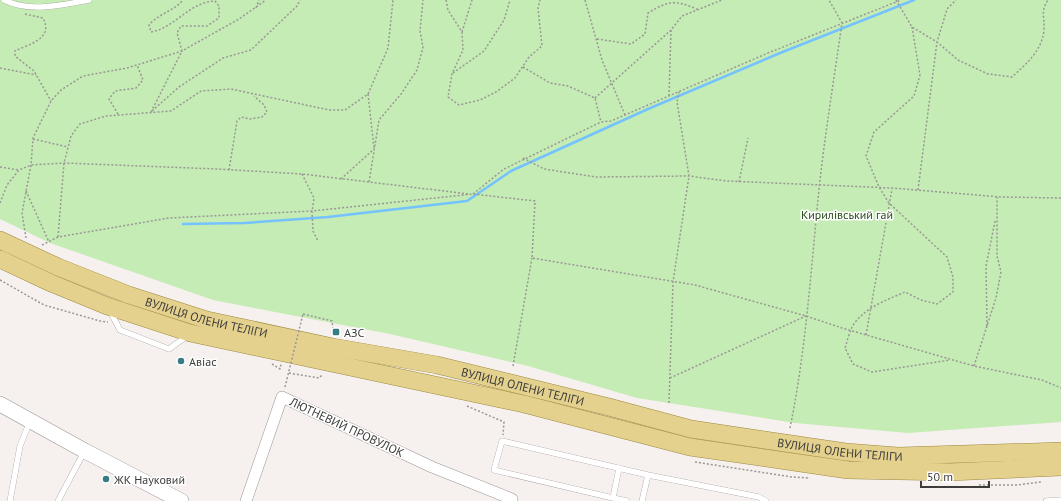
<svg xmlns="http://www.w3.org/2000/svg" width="1061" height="501" viewBox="0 0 1061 501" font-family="'PT Sans',sans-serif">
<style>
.green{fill:#c4ecb4}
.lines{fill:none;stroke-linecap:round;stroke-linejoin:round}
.stream{stroke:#74c2fe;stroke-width:2.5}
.lane-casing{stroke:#9a9694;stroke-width:6}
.street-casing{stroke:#9a9694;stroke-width:12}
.secondary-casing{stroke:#9a9694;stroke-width:16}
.primary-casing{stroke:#9e893f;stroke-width:18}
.path{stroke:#9a9795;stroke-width:1.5;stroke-dasharray:2 2;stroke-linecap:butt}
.lane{stroke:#fff;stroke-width:5.5}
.street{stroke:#fff;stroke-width:11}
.secondary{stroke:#fff;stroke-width:15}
.primary{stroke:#e3d18d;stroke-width:17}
.path-bridge{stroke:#9a9795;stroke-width:1.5;stroke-dasharray:2 2;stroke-linecap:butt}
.poi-dot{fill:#357d83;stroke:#fff;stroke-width:1.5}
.labels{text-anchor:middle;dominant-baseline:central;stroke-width:3;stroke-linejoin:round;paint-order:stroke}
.park-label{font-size:12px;fill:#284a18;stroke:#fff}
.street-label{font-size:12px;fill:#3e3c3b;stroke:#fff}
.poi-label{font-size:12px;fill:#3e3c3b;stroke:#fff;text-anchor:start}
</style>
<rect width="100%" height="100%" fill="#f6f1ef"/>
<path class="green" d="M0,0h1061v422l-153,11 -113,-10 -158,-25 -109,-32 -138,-32 -177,-34 -163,-57 -50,-24z"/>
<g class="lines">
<path class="stream" d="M183,224l61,-1 84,-6 139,-16 44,-30 137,-62 132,-56 134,-53"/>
<defs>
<path id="lane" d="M4,0c27,13 57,5 85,0
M110,311l10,19 49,19 18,-13
M619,468l-6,30 -119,-28 8,-29 146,34 111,22 7,4
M613,498l14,3
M10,501l10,-55 10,-25
M58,501l26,-49
M642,501l6,-26
M1046,501l15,-1"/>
<path id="street" d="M246,501l36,-104 150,70 80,32 -1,2"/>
<path id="secondary" d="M0,404l85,47 96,50"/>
<g id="primary">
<path id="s1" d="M0,240l58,27 71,28 78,25 126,27 104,18 172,42 82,22 155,23 52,4 163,-5"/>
<path d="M0,259l51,24 56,23 83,27 334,71 166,43 158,23 102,2 111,-5"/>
</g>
</defs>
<use href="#lane" class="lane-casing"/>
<use href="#street" class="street-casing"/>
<use href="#secondary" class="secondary-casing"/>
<use href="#primary" class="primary-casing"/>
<path class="path" d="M446,0l2,10 14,22 1,18 -11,24 -4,23 11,8 21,-5 16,-8 19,-14 14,-21 13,-11 -4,-38 2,-8
M585,0l17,60 23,55
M896,0l16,27 25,15 21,18 30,14 24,3c14,-13 30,-26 32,-47 1,-13 -4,-18 4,-30
M256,8l3,-8
M25,14l18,4c11,21 -14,26 -28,33v5l19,15 17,30
M912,27l8,48 -6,21 -40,36 -8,24 13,31 10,16 58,54 6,20v15l-16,12 -16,-4 -16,-8c-16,7 -36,14 -48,28 -7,7 -9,19 -12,28l8,16 19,8 78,-12
M462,32l10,-32
M597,39l34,5 14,-10 3,-21c22,-13 26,-13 49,-4
M523,67l27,16 18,3 27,12 6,24
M0,68l36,7
M453,73l31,-22 20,-31 6,-20
M368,94l6,54
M669,96l2,-66 11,-14 40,-16
M595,98l76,-68
M152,111l27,-24 44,-29 28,-8 46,-44 3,-6
M151,112l31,-61 -5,-18 4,-7h26l12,-8v-12l-4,-5c-26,1 -40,27 -64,31l-2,-7c9,-11 25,-14 34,-25
M118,114l-9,-15 6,-8 21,-3 7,-8 -6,-15
M33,139l35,8
M523,158l21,11 52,8 93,-1 38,5 165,7 109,9 60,1
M0,167l19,3
M229,170l8,-49 4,-4 9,2 12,-2 5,-5 -3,-7 -10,-9
M302,174l12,24 -2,14 1,19 5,10
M341,179l33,-30
M369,182l10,-62 22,-26 16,-24 6,-23 -3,-16 3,-31
M739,182l9,-44
M918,190l19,-148 10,-33 9,-9
M26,191l23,51
M473,194l31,-25 97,-47 10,-1 157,-68 133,-53
M0,203l7,-18 12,-15 12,-5 33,-2 153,6 85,5 167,20
M58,237l6,-74 7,-27 9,-12 26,-8 65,-5 30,-20 30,-2 98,21h16l23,-16 20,-46 5,-48
M26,238l-4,-25 9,-48 2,-27 18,-37 10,-11 22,-14 44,-8 55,-17 57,-32 27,-19
M42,245l16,-8 111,-19 143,-7 161,-17 62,7 -3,57 163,27 111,31 36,12 132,38 68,14 19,8
M0,280l44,25 56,16 8,1
M303,314l29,7 1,8
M987,326l-1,-60 9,-45
M866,335l26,-146
M272,364l8,5 1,-5
M513,366l19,-108
M974,366l22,-68 5,-26 -4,-16v-59
M289,373l30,5 3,-3
M670,378l136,-62
M285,387l2,-8
M669,403l4,-121 16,-106 -12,-74 2,-10
M467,406l37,16 -1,13
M790,428c16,-78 21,-159 29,-239 6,-55 15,-110 23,-166l-13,-23
M695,462l97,15 18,1
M979,485h39l23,-3"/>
<use href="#lane" class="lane"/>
<use href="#street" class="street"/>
<use href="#secondary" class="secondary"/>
<use href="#primary" class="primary"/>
<path class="path-bridge" d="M287,379l16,-65"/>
</g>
<g class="poi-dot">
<rect x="332" y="328" width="8" height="8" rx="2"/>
<circle cx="181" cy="361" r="4"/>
<circle cx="106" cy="479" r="4"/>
</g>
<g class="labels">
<g class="park-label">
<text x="847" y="214">Кирилівський гай</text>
</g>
<g class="street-label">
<text stroke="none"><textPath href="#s1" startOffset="221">ВУЛИЦЯ ОЛЕНИ ТЕЛІГИ</textPath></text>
<text stroke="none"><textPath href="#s1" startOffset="545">ВУЛИЦЯ ОЛЕНИ ТЕЛІГИ</textPath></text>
<text transform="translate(347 427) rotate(25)">ЛЮТНЕВИЙ ПРОВУЛОК</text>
<text stroke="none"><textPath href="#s1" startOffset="869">ВУЛИЦЯ ОЛЕНИ ТЕЛІГИ</textPath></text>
</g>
<g class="poi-label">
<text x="344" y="332">АЗС</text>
<text x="189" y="361">Авіас</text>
<text x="114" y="479">ЖК Науковий</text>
</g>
</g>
<path d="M921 481v6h68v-6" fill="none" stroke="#3e3c3b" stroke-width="2"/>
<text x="927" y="481" font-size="12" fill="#3e3c3b" stroke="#ffffff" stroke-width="3" paint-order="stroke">50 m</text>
</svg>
